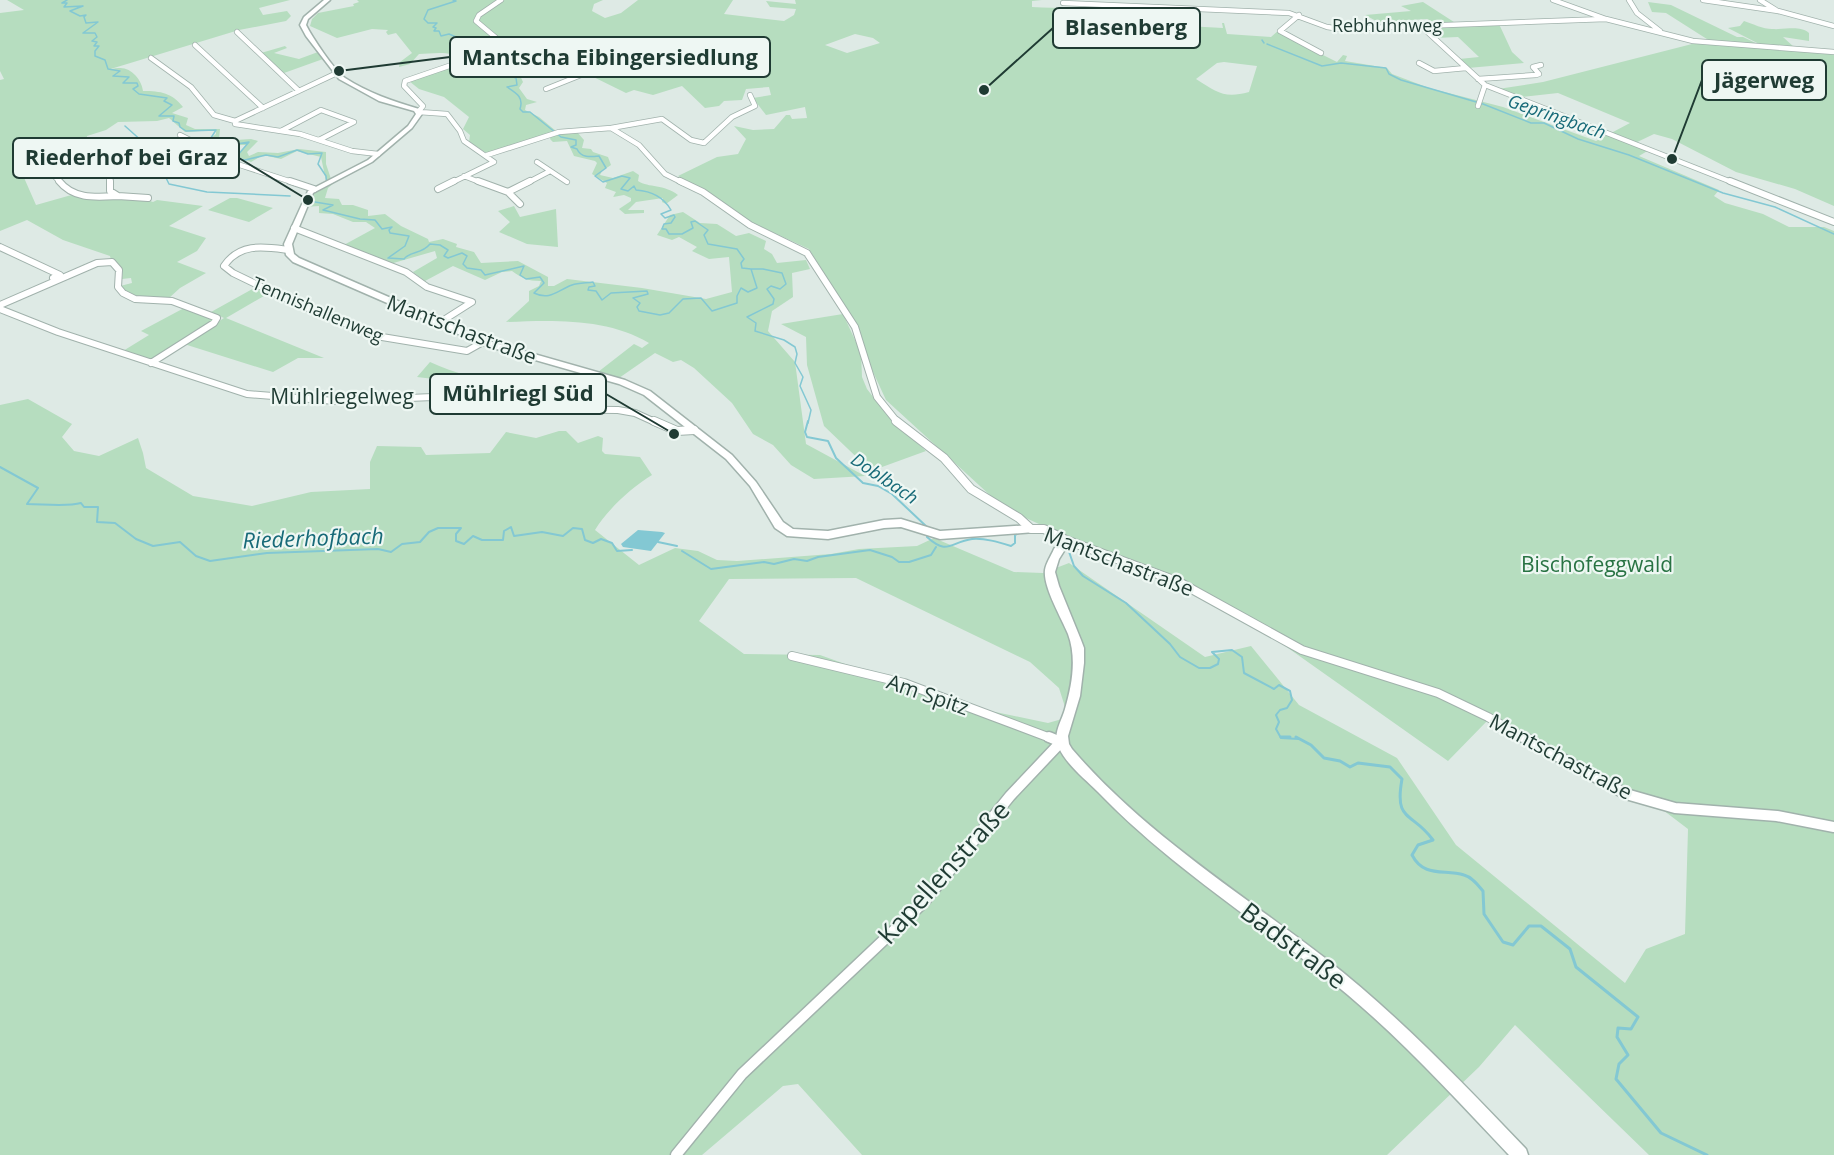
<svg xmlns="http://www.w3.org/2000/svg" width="1834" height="1155" viewBox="0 0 1834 1155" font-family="'Open Sans',sans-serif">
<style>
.green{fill:#b6ddbf;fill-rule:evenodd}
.water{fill:#83c8d3}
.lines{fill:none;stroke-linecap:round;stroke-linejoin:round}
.stream-far2{stroke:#83c8d3;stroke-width:1.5}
.stream-far1{stroke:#83c8d3;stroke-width:2}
.stream{stroke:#83c8d3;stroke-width:3}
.minor-far3-casing{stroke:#a1b2ac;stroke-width:6}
.minor-far2-casing{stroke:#a1b2ac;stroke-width:8}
.minor-far1-casing{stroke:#a1b2ac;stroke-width:10}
.minor-casing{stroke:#a1b2ac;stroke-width:13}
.tertiary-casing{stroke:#a1b2ac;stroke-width:3}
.minor-far3{stroke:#fff;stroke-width:4.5}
.minor-far2{stroke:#fff;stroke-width:6}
.minor-far1{stroke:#fff;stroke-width:8}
.minor{stroke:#fff;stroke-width:10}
.tertiary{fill:#fff;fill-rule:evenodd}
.labels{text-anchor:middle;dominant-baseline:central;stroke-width:4.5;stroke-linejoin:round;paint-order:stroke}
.far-street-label{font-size:18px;fill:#1f3b33;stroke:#eef7f3}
.far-water-label{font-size:18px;font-style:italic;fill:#176a78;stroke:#eef7f3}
.street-label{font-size:21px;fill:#1f3b33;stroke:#eef7f3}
.park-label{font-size:21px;fill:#287343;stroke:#eef7f3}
.water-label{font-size:22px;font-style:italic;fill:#176a78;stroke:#eef7f3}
.near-street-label{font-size:26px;fill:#1f3b33;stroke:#eef7f3}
.leader{fill:none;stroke:#1f3b33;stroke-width:2}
.callout-dot{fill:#1f3b33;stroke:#eef7f3;stroke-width:2}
.callout{fill:#eef7f3;stroke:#1f3b33;stroke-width:2}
.callout-label{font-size:22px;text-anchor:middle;font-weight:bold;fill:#1f3b33}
</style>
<rect width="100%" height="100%" fill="#deeae5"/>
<path class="green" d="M7,0h283l-31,8 4,7 24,-4 4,5 -5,5 -47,9 -135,41c4,-1 10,-3 15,-3 12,-1 23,12 24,23 18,0 29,2 40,16l-11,6 16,5 -2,7 9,4h25l-1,10 2,2 30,-2 7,2 -11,11 2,4 9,-4 20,1 21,-4 27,3v12l5,15 -5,2 -5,-24 -24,-6 -16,8 -18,-4 -12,7 -15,-6 10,-11h-34l-2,-6 6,-5v-4l-31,2 -16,-14 -12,3 -39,1 -12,8 -19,6 -1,10 -68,18 18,41 39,-11 69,5 9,3 4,-2 46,6 -34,20 37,12 -9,13 -20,11 29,11 -26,15 -11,10c-17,1 -37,3 -49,-12l12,-3 -1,-5 -9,1c2,-11 -1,-14 -11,-19l-1,-4 -47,-16 -36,-20 -27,11v-151l4,-1 -4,-8v-58l24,-3z
M357,0h246l-9,4 -2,7 13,7 16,-5 17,-13h95l-9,14 60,7 10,-6 2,-6 -26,-2 -4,-6 30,3 -1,-4h247l-10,1v6c36,2 70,0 105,1l3,9 23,1 5,7 55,3 -1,-5h2l3,11 44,3 8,-7 2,4 56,28 6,-7 4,1 -2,5 42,7 5,6 37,14 74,19 93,34 34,-18 -72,-30 -37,4 -23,-8 45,-7 153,-39 138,10v153l-39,-17 -59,-17 -64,-33 -18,-5 -21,10 16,6 -10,6 80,34 -5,6 11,7 38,11 26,13h35l10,4v924h-185l-134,-130 -36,42 -92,88h-525l-64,-71 -15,2 -81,69h-702v-750l28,-6 44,25 -10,13 12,14 25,5 39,-18 5,15 3,15 47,28 59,10 59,-14 59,-3v-27l7,-16 44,1 5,8 64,-2 16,-21 30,6 23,-7h7l12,12 20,-7 5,2 -1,13 3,3 35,3 12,18c-20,12 -45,35 -57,55l44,35 36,-17 23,3 19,9 20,1 94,-7 28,-5 58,-3 17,-8 80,34 29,1 26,-10 136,94 46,-11 48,59 98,53 59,87 169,138 21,-34 39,-15 3,-105 -29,-22 -172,-86 -39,40 -201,-142 -243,-111 -118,-108 -49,-106 -28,-45 -65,-30 -31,-24 -35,-19 39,-19 21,-3 8,-15 -12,-13 19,4 21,-1 12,-14h4l2,4 15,-1 -2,-11 -39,8 -13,-17 18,-3 -2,-8 -23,2 -4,11 -18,1 -5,5 -14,2 -23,-22 -29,9 -19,-5 -8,3 -61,-30 -44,-11 3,-2 -16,-7 10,7 -31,2 -25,9c-10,-12 -30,-7 -43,-7l-9,10 -11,3 1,-5 12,-9 -16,-20 -8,2 -2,-3 2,-2 -16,-1 -35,9 -27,-12 2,-7 6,-6 36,-7 -1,-2 6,-2zM855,34l18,4 7,5 -33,10 -22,-8zM1224,62l33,4 -8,26c-25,7 -32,0 -53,-13l21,-16zM856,578l174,84 29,26 6,19 -3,12 -14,4 -91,-19 -137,-49 -76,-1 -45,-33 30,-42z
M1423,2l34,22h-20l-10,-5 -49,3 -13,-7 46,-4 -10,-5z
M1648,2l23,3 66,32h6l19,9 -52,-5 -44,-28 -14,-1z
M1744,21c9,3 19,8 28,8 14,1 27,-4 37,4v8l-26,-4 12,11 -30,-1 -37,-19 12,-2z
M1499,24l13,28 12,11 -56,5 -9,-9 20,-2 -21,-20 -23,1 -10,-10z
M285,46l2,2 -13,5 25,6 19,-7 5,7 -39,14 -23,-20z
M488,58h18l17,4 -10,4 3,1 7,15 -4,6 8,11 10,3 -11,3 -1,5 14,7 17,14 -64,21h-7l-16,-10 1,-7 -7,-6 6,-12 -25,-20 -25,-8 -10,-8 66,-22z
M568,132h9l7,8 -2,8 9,1 2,3 15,5 3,8 -9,6 -2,4 13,3 20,-7 6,4 -1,6c11,7 26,3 40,14l-12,9 -4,-2 1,-4 -27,4 -8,8h16v3l-19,1 -6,-5 12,-8v-3l-7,-3 -11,2 3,-5 -11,-4 2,-5 -15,-9 5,-11 -2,-2 -21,-5 -7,-15 -14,1 -3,-3 1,-3z
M333,181l2,1 -7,6 -3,10 14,1 3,6h11l15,5v6l17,-2 16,12 27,13 1,3 14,-3 14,5 -1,3 18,5 7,11 37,-2 30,16v9h6l13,-7 75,9 64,11 26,-7 -3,-35 -20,2 -17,-8 5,-4 -18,-10 -7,3 -15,-5 13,-20 13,-3 17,11 17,1 19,12 13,-3 17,8 -2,8 8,5 5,9 29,-3 4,9 -18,4 1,24 -21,14 -4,20 27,31 11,82 59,32 -51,3 -23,-14 -18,-20 -20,-11 -21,-31 -38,-35 -13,-8 -8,2 -18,-9 -36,25 -21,-6 36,-28 8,4 7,-5c-41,-25 -96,-23 -143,-21l23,-21v-10l10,-5 2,-5c-14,0 -19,-3 -29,-10l-10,1 -17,8 -32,-14 -28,15 -12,-9 24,-14 -2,-7 -45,13 -48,-18 33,-18 -9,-6h-13l-20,-8 -14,-1v-7l-15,1 8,-15z
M230,198h7l36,10 -24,14 -41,-12z
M514,206l6,11 36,-8 2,38 -31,-3 -28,-12 11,-10 -12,-11z
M256,287l13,6 -43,25 98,40h-26l-25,14 -89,-28 40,-26 -13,-6z
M186,307l26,11 2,3 -62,39 -29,-9 26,-16 -8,-4z
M843,314l18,39 1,24 5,12 20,26 39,36 -55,20 -47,-45 -17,-61 -1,-28 -25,-13z
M430,362c33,15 73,24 109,26 23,1 43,-2 65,6l-4,14h-66l-94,-12 10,-15 -33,-4z"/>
<path class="water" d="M638,530l24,2 3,1 -14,18 -28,-4 -2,-3z"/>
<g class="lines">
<path class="stream-far2" d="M67,0l-5,3h5l-3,4 19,-1 -13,5 10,5 6,-1 -2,2 2,6 12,-1 -15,11h12l2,4 -5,4 5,1 -3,4h5l-4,5v5l10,4 3,9 12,2 -7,5 16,1 -6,6h14l1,3 -5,3 6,5 28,4 -3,3 8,4 -13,11h15l-1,5 6,2 1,4 6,4 30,-1 -7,11 15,5 25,-4 -12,14 2,3 6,1 21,-5 12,2 19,-7 11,4 14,-1 -4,11 8,12 1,10 -3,1
M453,0l3,1 -28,9 -4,9 4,4h9l-4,4 3,1 -2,3h5l2,5 8,-2 7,3v3h8v4l-14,2 2,3h16l1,3 -4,2 -1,5 15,9 30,-1 2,3 -6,4 11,4 1,7 -10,2c9,6 17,10 13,22l3,3h7l31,25 15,3v5l-5,2 6,2c4,9 13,8 22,7l7,12 -11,8 8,6 19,-6 8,2 -9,11 7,2 6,-5 2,4c15,1 27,6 35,20l-10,4 4,4 9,-3 1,2 -4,6 -7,1 -2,5h4l3,5h13l11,-6 -2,-6 4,-1 13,9 -4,5 4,9 29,5 7,10 -3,4 1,5 9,1
M1262,40l2,3
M1267,44l55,22 19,-3 45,5 3,6 12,6 82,24 48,19h13l34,16 51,16 94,38 52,14 59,27
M125,126l28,25 16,33 38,8 83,4
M309,201l24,4 -10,5 37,9 15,1 7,9 10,-2 -3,3 1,3 19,3 -4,10 -17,12 16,1c7,-9 17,-4 26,-15l10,1 8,5 -4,6 4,2 14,-5 5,3 -4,8 4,4 14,2 4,5 39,-9 -4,9 6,4 14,-2 4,6 -10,10c16,8 24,-3 38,-8 6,-2 15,-2 21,-3l2,4 -6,1 -1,3 8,1 6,9 9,-7 36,-2 1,3 -15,4 7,5 -3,4 2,4 21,4 9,-2 14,-14 18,-1 11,13 25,-8v-7l4,-8 7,4 9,-4 -6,-19h12l19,4 4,11 -6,5 -9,-3 -4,3 7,10 -1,5 -26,13 9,6 -1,8 29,9 11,7 2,7 -2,9 8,14 -3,9 11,24 -3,13"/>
<path class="stream-far1" d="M808,421l-3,11 2,5 21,4 8,17 27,25 15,3 14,8 35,33v10c21,19 23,5 45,2 13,-1 26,3 39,7l4,-3v-8l4,-2
M0,467l38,21 -11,16c16,0 40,3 54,-1l3,4h14l-1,15 18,1 21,16 17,7 27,-4 16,14 14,5 57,-8 111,-4 13,3 11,-8 18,-2 9,-10 9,-4h23l-5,6v7l8,3 9,-8 9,4h21l1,-9 7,-4 3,9 28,-4 21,4 10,-8 9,1 3,11 8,3 8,-4 11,4 5,8 15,-1
M658,542l19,4
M1068,549l6,17 9,10 43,27 44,41 10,13 19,11h11l8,-4 1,-5 -7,-7 20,-2 10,7 2,16 30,16 5,-4 11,6 2,9 -5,8 -7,2 -4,5 3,7 -3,7 5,9 18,1
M682,551l29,18 53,-7 10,2 20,-5 13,2 11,-4 52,-7 22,7 7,5h10l22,-7 5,-8"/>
<path class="stream" d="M1281,737h9
M1296,737l15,8 13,13 16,3 10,6 8,-4 32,4 12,12c-8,44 10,32 31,61l-15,5 -6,10c12,23 32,14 52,20 8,2 14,10 19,16l1,23 19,28 10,3 16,-19h12l29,23 6,18 62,50 -7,12 -13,-1 -1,9 11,18 -9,9 -3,15 45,54 46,22"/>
<defs>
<path id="minor-far3" d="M501,0l-22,15 -3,6 25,21 20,7 -2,2
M1553,0l53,19 87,22 141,11
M1629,0l8,13 23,18
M1703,0l75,11 56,15
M1760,0l16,10
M1063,3l226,10 38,14 14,2 265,-10
M1299,15l-19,16 41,22
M1421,26l64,59 249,98
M237,32l62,59
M195,45l68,63
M151,58l40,29 23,28 21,6
M1419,63l15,8 32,-3
M337,73l-102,48v3l65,10 52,17 26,3
M1478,79l58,-4 3,-1 -6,-7 8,-2
M1478,106l7,-21
M419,111l4,-5 -19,-20 1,-5 73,-25 38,-4 56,15 9,8 -35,14
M419,112l28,2 13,17 4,10 30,21 -43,21
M611,128l51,-9 29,21 13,3 28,-26 23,-11 -5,-11
M281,131l40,-21 33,12 -35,18
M180,135l60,30 55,18
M487,155l72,-23 52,-4 28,17 26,29 18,9
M537,162l30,20
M464,176l18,7
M61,183l-21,-21 50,-17 17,24 3,14
M527,183l23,-12"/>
<path id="minor-far2" d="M59,181c15,19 38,16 59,15
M110,181v10l8,5
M290,181l24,8
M478,181l30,11
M680,181l23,11 47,33 57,28 48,74 22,70 21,26
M1730,181l104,41
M438,189l16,-8
M118,196l30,2
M520,204l-12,-12 22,-11
M294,228l112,44 21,15 45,15 -33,21
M0,247l60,28 -7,3
M289,250c-24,-3 -49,-8 -65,16l9,7 58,28 85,35 91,15 16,-9
M0,305l97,-42 15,-1 7,8 -1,17 5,6 12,6 37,2 45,17 -3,5 -63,40
M0,309l58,23 189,62 88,7 98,-4 86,12 99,1 17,3 22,10"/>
<path id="minor-far1" d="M654,421l23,10 17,-1
M896,421l48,37 27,31 48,29 12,11h13l22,11 113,42 123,68 136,43 50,24 38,22
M792,656l112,27 149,56"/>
<path id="minor" d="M1523,737l103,57 49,14 102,8 57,11
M676,1155l66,-81 182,-172 86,-106 51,-54 -12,-5"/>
<path id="tertiary" d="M324,0h6l-22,19 -2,6c6,12 28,45 39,53 23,15 48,23 74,31l3,5 -10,14 -40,34 -59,31 -21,51 2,10 5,4 193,84 133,38 25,11 82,64 24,27 27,40 10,7 35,2 56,-11 17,-1 39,12 91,-6 5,4 -1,3 -95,7 -39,-12 -17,1 -56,11 -41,-3 -12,-8 -25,-42 -24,-27 -82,-64 -25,-11 -133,-38 -193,-84 -7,-7 -2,-11 24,-53 60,-31 40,-34 8,-12 -2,-3 -35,-10 -40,-22 -33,-43 -6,-11 4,-8z
M1066,536l5,4 -12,19 -4,13 4,14 22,54 3,8v15l-4,33 -12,40 1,8 3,5c72,84 166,142 253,209 73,57 137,124 201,191l2,6h-19c-52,-55 -103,-111 -161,-160 -82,-69 -175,-125 -250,-203 -13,-13 -31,-27 -39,-44 -7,-14 2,-25 6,-39 7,-24 12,-51 3,-75 -7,-17 -25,-47 -23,-64 1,-7 6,-14 9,-21 4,-5 6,-10 12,-13z"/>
</defs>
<use href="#minor-far3" class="minor-far3-casing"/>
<use href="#minor-far2" class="minor-far2-casing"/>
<use href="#minor-far1" class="minor-far1-casing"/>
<use href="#minor" class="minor-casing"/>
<use href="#tertiary" class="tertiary-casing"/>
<use href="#minor-far3" class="minor-far3"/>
<use href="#minor-far2" class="minor-far2"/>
<use href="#minor-far1" class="minor-far1"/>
<use href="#minor" class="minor"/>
<use href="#tertiary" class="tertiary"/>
</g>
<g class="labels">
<g class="far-street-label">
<text x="1387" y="25">Rebhuhnweg</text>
<text transform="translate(318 309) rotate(23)">Tennishallenweg</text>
</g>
<g class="far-water-label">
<text transform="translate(1557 116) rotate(19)">Gepringbach</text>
<text transform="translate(885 478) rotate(34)">Doblbach</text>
</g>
<g class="street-label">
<text transform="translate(462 329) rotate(21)">Mantschastraße</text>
<text x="342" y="396">Mühlriegelweg</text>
<text transform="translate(1119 561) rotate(21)">Mantschastraße</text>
<text transform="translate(928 694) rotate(19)">Am Spitz</text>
<text transform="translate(1561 756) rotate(28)">Mantschastraße</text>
</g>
<g class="park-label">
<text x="1597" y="564">Bischofeggwald</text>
</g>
<g class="water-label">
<text transform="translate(313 537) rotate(-2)">Riederhofbach</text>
</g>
<g class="near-street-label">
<text transform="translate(943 872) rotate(-48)">Kapellenstraße</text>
<text transform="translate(1294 945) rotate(37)">Badstraße</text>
</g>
</g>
<path class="leader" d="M984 90L1053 28M339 71L450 57M1672 159L1702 80M308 200L239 158M674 434L606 394"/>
<g class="callout-dot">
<circle cx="984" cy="90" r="6"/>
<circle cx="339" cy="71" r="6"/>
<circle cx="1672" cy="159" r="6"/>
<circle cx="308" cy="200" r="6"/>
<circle cx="674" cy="434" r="6"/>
</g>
<g class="callout">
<rect x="1053" y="8" width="147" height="40" rx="6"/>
<rect x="450" y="37" width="320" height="40" rx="6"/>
<rect x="1702" y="60" width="124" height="40" rx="6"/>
<rect x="13" y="138" width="226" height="40" rx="6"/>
<rect x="430" y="374" width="176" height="40" rx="6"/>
</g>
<g class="callout-label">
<text x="1126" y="35">Blasenberg</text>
<text x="610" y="65">Mantscha Eibingersiedlung</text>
<text x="1764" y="88">Jägerweg</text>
<text x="126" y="165">Riederhof bei Graz</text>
<text x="518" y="401">Mühlriegl Süd</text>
</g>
</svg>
